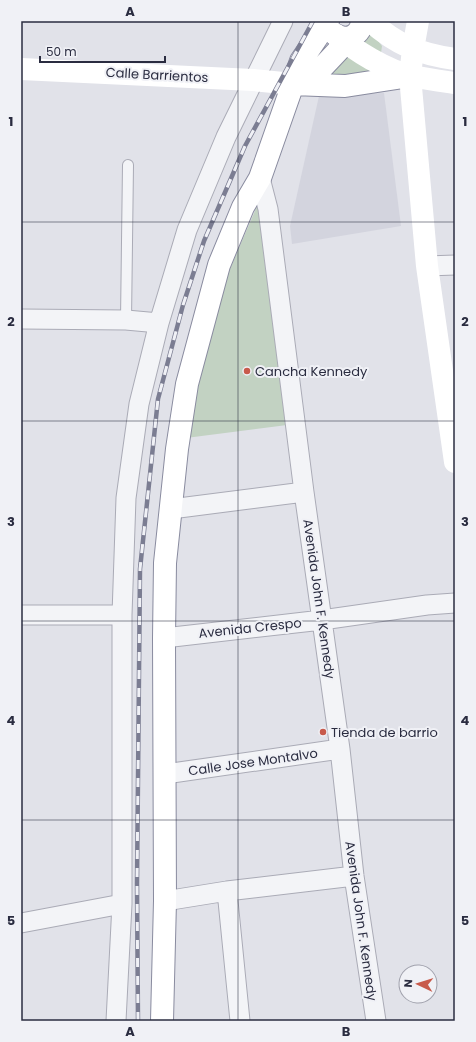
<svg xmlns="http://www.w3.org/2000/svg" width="476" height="1042" viewBox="0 0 476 1042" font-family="Poppins,sans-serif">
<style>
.built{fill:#d3d4de}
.green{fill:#c2d2c2}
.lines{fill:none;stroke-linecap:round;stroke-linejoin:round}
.lane-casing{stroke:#aaabb6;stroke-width:12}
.street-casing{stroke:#aaabb6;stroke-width:21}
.highway-casing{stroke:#898b9f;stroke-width:24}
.lane{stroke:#f3f4f7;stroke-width:10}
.street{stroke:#f3f4f7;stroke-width:19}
.secondary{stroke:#fff;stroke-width:22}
.highway{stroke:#fff;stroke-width:22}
.rail-casing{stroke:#7b7d92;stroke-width:4.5}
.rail{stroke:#f0f1f6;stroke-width:3;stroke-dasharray:9;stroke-linecap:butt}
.grid{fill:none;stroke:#2a2c40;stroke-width:1;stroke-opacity:0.55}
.poi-dot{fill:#c85a4b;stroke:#f0f1f6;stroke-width:1.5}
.labels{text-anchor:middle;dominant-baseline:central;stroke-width:4;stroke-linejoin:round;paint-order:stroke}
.street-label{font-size:13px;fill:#2a2c40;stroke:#f0f1f6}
.poi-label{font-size:13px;fill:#2a2c40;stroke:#f0f1f6;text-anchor:start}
.neatline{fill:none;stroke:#2a2c40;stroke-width:1.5}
.grid-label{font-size:13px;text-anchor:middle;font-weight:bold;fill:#2a2c40}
</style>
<rect width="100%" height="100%" fill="#e1e2e9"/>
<path class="built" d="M384,93l17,133 -109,18 -2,-18 29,-130z"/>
<path class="green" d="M366,25l16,21 -1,7 -25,-12z
M343,52l33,21 -53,3z
M258,204l29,221 -101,13 17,-86 26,-81z"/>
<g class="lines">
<defs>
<path id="lane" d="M126,320l2,-155"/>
<path id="street" d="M260,178l8,31 36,283 36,257 14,127 22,145
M427,266l28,-1
M21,319l105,1 33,3
M171,509l133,-17
M21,615h101
M164,638l158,-18 105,-15 28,-2
M165,774l175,-25
M227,891l13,130
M165,901l62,-10 127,-15
M21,923l101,-19
M116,1021l6,-117v-289l4,-117 13,-94 20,-81 28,-93 39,-93 57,-116"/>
<path id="highway" d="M336,35c12,7 25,0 26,-14
M293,84l52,2 65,-10
M294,84l23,-11 33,-35
M162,1021l3,-120 -1,-263 1,-75 12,-114 10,-65 32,-119 24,-58 17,-29 41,-117 27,-40"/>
</defs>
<use href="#lane" class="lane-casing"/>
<use href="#street" class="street-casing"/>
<use href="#highway" class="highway-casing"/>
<use href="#lane" class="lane"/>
<use href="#street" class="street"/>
<path class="secondary" d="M370,21c27,24 49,33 85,38
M418,21l-5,28 -3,27 17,190 28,196
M335,34c19,16 52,37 77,42 14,3 29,5 43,7
M21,69l232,11 40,4"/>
<use href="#highway" class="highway"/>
<defs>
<path id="rail" d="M138,1021l-1,-137 3,-315 18,-170 25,-94 21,-64 41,-95 68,-125"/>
</defs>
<use href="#rail" class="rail-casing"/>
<use href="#rail" class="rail"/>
</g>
<path class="grid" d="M238,21v1000M21,222h434M21,421h434M21,621h434M21,820h434"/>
<g class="poi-dot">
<circle cx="247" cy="371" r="4"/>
<circle cx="323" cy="732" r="4"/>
</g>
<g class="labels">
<g class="street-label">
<text transform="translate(157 75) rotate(3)">Calle Barrientos</text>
<text transform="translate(319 599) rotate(82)">Avenida John F. Kennedy</text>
<text transform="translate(250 628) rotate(-6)">Avenida Crespo</text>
<text transform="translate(253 762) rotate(-8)">Calle Jose Montalvo</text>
<text transform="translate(361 921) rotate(82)">Avenida John F. Kennedy</text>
</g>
<g class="poi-label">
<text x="255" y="371">Cancha Kennedy</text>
<text x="331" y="732">Tienda de barrio</text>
</g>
</g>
<rect width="476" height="1042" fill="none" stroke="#f0f1f6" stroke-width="44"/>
<g transform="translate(418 984) rotate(274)"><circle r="19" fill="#f0f1f6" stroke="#a1a2ad"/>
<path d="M0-3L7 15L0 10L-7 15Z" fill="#c85a4b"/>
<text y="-6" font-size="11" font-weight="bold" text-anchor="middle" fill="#2a2c40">N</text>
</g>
<path d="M40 56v6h125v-6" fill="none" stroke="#2a2c40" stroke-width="2"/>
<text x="46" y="56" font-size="12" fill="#2a2c40" stroke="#f0f1f6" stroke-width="3" paint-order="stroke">50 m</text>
<rect x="22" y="22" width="432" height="998" class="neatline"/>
<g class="grid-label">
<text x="130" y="16">A</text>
<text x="346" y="16">B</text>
<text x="11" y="126">1</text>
<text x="465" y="126">1</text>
<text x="11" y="326">2</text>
<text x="465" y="326">2</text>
<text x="11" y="526">3</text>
<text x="465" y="526">3</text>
<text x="11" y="725">4</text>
<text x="465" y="725">4</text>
<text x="11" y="925">5</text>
<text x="465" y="925">5</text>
<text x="130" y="1036">A</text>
<text x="346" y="1036">B</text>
</g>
</svg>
